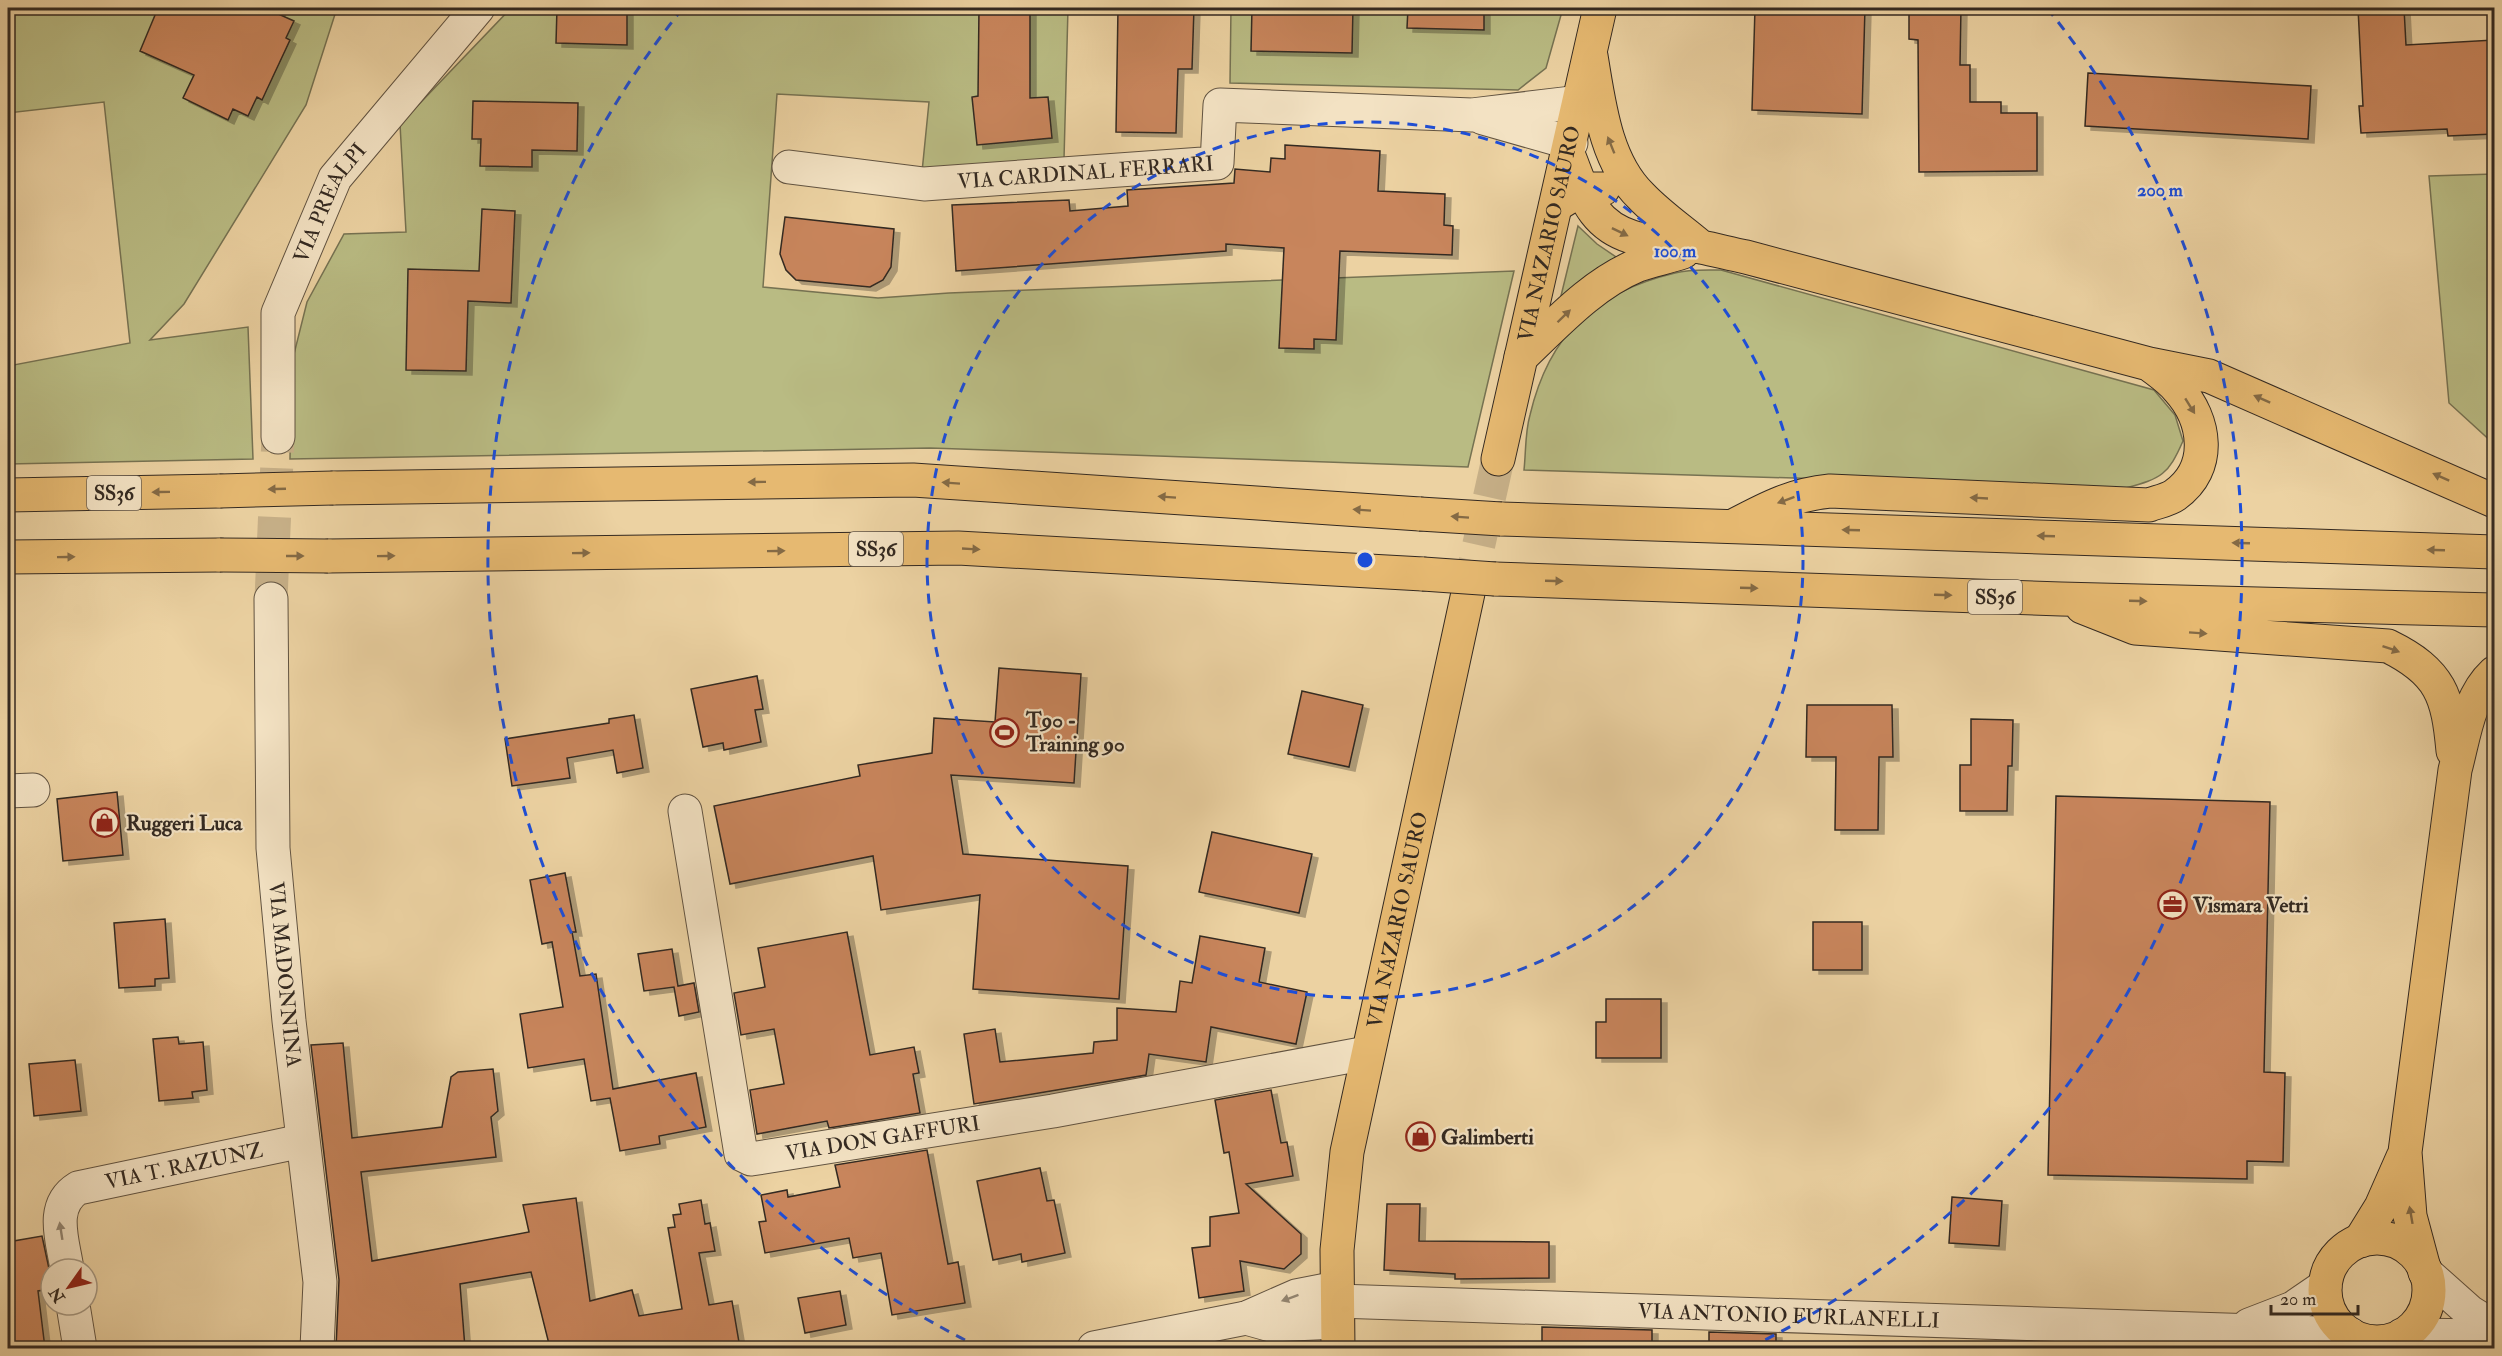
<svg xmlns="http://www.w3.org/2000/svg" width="2502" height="1356" viewBox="0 0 2502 1356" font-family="'IM FELL Double Pica',serif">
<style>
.green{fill:#b9bb83;stroke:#767252;stroke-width:1.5}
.building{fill:#c8855b;stroke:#332921;stroke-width:1.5;filter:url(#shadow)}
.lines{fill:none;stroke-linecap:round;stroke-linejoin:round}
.minor-tunnel{stroke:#c7b088;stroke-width:33;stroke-dasharray:33 16;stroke-linecap:butt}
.major-tunnel{stroke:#c7b088;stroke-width:33;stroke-dasharray:33 16;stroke-linecap:butt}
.minor-casing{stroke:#615341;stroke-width:35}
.major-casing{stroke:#332921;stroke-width:35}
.highway-casing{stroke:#332921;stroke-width:35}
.minor{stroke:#f3e2c3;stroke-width:33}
.major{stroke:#e6b971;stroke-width:33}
.highway{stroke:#e6b971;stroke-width:33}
.highway-bridge-casing{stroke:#332921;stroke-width:35;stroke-linecap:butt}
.highway-bridge{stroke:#e6b971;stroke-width:33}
.oneway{fill:#846a45}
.oneway2{fill:#938672}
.ring{fill:none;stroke:#1d4ed8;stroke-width:3;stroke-dasharray:10 8}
.labels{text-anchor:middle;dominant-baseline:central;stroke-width:4.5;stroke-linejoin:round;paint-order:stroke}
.shield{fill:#f3e2c3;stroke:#6d6052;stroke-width:1.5}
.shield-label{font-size:20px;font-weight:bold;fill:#332921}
.street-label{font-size:21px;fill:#332921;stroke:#f3e2c3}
.poi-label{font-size:21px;font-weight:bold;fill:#332921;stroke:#f3e2c3;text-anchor:start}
.centre{fill:#1d4ed8;stroke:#f3e2c3;stroke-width:3}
.ring-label{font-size:18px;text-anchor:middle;font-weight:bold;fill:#1d4ed8;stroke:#f3e2c3;stroke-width:4.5;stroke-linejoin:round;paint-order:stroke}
</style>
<defs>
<filter id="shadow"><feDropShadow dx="6" dy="4" stdDeviation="0" flood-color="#0004"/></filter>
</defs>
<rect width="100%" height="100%" fill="#ecd2a2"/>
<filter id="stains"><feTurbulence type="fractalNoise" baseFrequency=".00333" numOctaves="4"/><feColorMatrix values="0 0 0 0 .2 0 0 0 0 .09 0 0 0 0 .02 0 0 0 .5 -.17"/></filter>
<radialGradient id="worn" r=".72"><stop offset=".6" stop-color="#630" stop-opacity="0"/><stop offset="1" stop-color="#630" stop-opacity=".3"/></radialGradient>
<path class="green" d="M8,8h329l-31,97 -122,199 -34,36 98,-13 5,132 -245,5v-98l122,-23 -26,-241 -96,11z
M511,8h557l-4,151 -142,13 7,-70 -152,-8 -14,193 115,11 71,-5 565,-22 -46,196 -538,-19 -640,11 2,-97 15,-60 37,-68 62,-2 -6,-108z
M1231,8h332l-17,60 -28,22 -288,-7z
M2494,174v270l-45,-41 -20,-227z
M1578,226l19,18 25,17 -62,39z
M1721,270l433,120 21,25 8,26c-15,34 -21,37 -57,47l-602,-18c2,-18 1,-38 6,-55 19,-81 65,-123 145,-142 14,-4 31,-3 46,-3z"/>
<path class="building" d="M158,8h123l-3,6 16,7 -8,17 4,2 -28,60 -5,-3 -9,19 -15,-7 -5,11 -45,-22 11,-23 -54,-24z
M557,8h70v37l-71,-2z
M979,8h51v90l18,-1 4,41 -75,7 -5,-48 6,-1z
M1118,8h76l-2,61h-14l-2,64 -60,-1z
M1252,8h101l-1,45 -101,-2z
M1408,8h76v22l-77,-2z
M1755,8h110l-3,106 -110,-4z
M1909,8h52l-1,57h10v37h31v11h36v58l-118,1 -1,-132 -9,-1z
M2358,8h46l2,37 88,-5v94l-46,2 -1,-7 -86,4 -2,-27h4z
M2088,73l223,13 -3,53 -223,-13z
M473,101l105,2 -1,48 -45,-1v17l-52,-1 1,-27h-9z
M1285,145l95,6 -2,40 67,3 -1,31 9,1 -1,29 -112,-4 -4,89 -22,-1v10l-35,-1 5,-100 -58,-4v7l-270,20 -4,-66 117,-5 1,11 58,-5 -1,-16 107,-7 1,-14 35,3 1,-14 14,1z
M482,209l33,2 -4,92 -43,-2 -2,70 -60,-1 2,-101 71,2z
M785,217l109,12 -3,38 -8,13 -13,7 -74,-7 -10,-10 -6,-16z
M999,668l82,6 -7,109 -123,-8 12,79 165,12 -9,133 -146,-10 7,-94 -99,15 -8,-54 -143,28 -16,-78 146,-30 -2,-11 74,-12 2,-35 61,4z
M757,676l6,33 -8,1 6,32 -37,8 -1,-7 -20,4 -12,-58z
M1302,691l61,14 -14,62 -61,-13z
M1807,705h85l1,52h-14l-1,73h-43l1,-73h-30z
M634,715l9,53 -26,5 -4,-23 -46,8 3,20 -58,8 -7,-47 104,-16v-4z
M1971,719l42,1 -1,46h-4l-1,45h-47v-46h11z
M117,792l6,63 -60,6 -6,-62z
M2056,796l214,6 -6,270 21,1 -2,89 -36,-1v18l-199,-4z
M1212,832l100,22 -13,59 -100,-21z
M565,873l11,59h-4l8,44 16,-2 17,115 83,-16 10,54 -47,9 1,8 -40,7 -10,-53 -19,3 -7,-42 -56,9 -8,-54 43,-7 -11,-65 -10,2 -12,-64z
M165,919l4,59 -14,1v7l-36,2 -5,-65z
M1813,922h49v48h-49z
M847,932l23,123 44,-8 5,26 -6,1 7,39 -91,15 -2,-7 -70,13 -7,-44 34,-6 -10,-55 -33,6 -7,-42 31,-6 -7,-39z
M1200,936l65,12 -6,34 48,10 -11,52 -85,-17 -5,35 -57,-8 -3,21 -172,29 -10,-70 31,-5 5,33 93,-9 1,-11 23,-2v-32l59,4 4,-31 12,2z
M672,949l6,37 16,-3 5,29 -20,4 -5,-29 -30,4 -6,-37z
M1606,999h55v59h-65v-36h10z
M178,1037l1,7 24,-2 4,48 -15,2 1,6 -34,3 -6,-62z
M343,1043l9,95 90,-11 9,-50 7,-5 35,-3 5,42 -7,6 5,40 -135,15 11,89 157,-29 -6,-27 53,-7 14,103 42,-11 7,26 43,-7 -14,-81 7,-1 -2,-12 8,-1 -2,-10 22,-4 4,24 5,-1 5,28 -16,2 10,52 23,-4 8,47h-190l-19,-76 -71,12 5,64h-129l3,-68 -28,-235z
M75,1060l6,51 -47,5 -5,-52z
M1271,1090l10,53 6,-1 6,34 -47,8 55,50v20l-17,15 -44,-8 4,30 -45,7 -7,-50 18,-2v-29l29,-4 -10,-61 -5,1 -9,-53z
M927,1150l21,114 10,-2 7,41 -73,12 -11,-62 -28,5 -4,-20 -84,15 -6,-31 7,-1 -5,-26 26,-5 1,7 52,-10 -5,-22z
M1040,1168l7,33 7,-1 11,53 -43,9 -1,-8 -28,6 -16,-79z
M1952,1197l50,4 -3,45 -50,-3z
M1387,1204h33l-1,37 130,1v36l-94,1v-5l-71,-4z
M42,1236l9,42v11l-13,2 7,57h-33l-4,-34v-72z
M840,1291l6,34 -41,8 -7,-35z
M1542,1327l110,3v18h-110z
M1709,1332l67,2v14h-67z"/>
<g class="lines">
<path class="minor-tunnel" d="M271,599l7,-162"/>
<path class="major-tunnel" d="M1468,593l30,-134"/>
<defs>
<g id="minor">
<path d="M1483,118l88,25"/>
<path id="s1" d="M789,167l135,17 293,-21 3,-58 252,10 108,-13"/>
<path id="s2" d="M278,437v-124l57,-135 143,-170"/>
<path id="s3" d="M271,599l2,249 16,173 31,261 -3,66"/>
<path d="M8,791l25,-1"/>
<path id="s4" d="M685,811l56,343 10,5 302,-48 314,-58"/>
<path id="s5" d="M67,1269c-4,-28 -18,-63 11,-81l224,-47"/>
<path d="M2425,1272l45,40 24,15"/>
<path id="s6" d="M1337,1301l1013,33"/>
<path d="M73,1305l7,43"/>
<path d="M1246,1318l25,7 66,-3"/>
<path d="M2249,1325l44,-17 32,-22"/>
<path d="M2402,1335l92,1"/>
<path d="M1094,1348l152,-30 50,-22 41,-8"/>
</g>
<g id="major">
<path id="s7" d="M1498,459l102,-451"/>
<circle cx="2377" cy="1290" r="52"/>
<path id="s8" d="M1338,1348l-1,-98 10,-98 121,-559"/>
</g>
<path id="highway" d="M1591,56c8,47 14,105 50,140 18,19 40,34 60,51
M1568,154c8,19 14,41 27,58 26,34 69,29 106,35 15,3 30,7 45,10l403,107 60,12 285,125
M1556,205l26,-16h21
M1521,357c36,-34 71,-73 117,-92 15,-5 30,-8 45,-13
M333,488l580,-8 507,34
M8,495l212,-4
M1501,519l993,33
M1735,525c34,-18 57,-30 95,-34l319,14c8,-3 19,-5 26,-10 38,-27 31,-75 3,-106 -8,-10 -19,-17 -29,-25
M328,556l630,-8 465,26
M8,557l212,-2
M1495,579l566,20 433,11
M2082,607l53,21 253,18c53,26 60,50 65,105
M2360,1241l21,-34 22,-50
M2425,1272l-15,-56 -5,-64 50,-382c9,-33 13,-73 39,-97"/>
</defs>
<use href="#minor" class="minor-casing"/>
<use href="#major" class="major-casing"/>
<use href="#highway" class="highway-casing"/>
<use href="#minor" class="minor"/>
<use href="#major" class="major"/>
<use href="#highway" class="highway"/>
<defs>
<path id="highway-bridge" d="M220,491l113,-3
M1420,514l81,5
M220,555l108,1
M1423,574l72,5"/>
</defs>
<use href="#highway-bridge" class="highway-bridge-casing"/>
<use href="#highway-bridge" class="highway-bridge"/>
</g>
<defs><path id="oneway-solid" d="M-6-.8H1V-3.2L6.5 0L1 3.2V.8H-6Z" transform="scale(1.5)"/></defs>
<g class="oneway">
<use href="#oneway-solid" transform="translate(1611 145) rotate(-112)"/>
<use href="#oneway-solid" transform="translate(1620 232) rotate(26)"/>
<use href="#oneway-solid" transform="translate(1564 316) rotate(-44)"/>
<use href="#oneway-solid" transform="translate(2262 399) rotate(-156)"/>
<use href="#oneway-solid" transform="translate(2190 406) rotate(58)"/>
<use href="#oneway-solid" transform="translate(2441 477) rotate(-156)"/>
<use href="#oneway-solid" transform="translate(757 482) rotate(179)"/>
<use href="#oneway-solid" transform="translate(951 483) rotate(-176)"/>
<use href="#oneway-solid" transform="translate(277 489) rotate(178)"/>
<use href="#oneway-solid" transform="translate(161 492) rotate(179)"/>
<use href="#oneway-solid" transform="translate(1167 497) rotate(-176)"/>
<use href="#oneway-solid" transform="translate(1979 498) rotate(-177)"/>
<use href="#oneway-solid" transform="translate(1786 500) rotate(160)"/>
<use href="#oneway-solid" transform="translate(1362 510) rotate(-176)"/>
<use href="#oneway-solid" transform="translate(1460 517) rotate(-176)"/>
<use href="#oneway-solid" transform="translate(1851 530) rotate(-178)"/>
<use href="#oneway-solid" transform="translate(2046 536) rotate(-178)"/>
<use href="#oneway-solid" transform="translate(2241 543) rotate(-178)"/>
<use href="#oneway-solid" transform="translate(971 549) rotate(3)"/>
<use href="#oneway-solid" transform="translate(2436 550) rotate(-178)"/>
<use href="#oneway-solid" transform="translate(776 551) rotate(-1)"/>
<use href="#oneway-solid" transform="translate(581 553) rotate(-1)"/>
<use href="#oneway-solid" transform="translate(295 556)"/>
<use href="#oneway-solid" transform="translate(386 556) rotate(-1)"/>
<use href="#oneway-solid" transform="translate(66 557) rotate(-1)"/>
<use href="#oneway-solid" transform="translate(1554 581) rotate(2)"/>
<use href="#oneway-solid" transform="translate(1749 588) rotate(2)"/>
<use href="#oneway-solid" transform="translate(1943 595) rotate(2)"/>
<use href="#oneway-solid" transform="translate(2138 601) rotate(2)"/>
<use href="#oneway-solid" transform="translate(2198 633) rotate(4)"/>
<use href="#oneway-solid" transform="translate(2391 649) rotate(19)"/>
<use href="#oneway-solid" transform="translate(2411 1215) rotate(-100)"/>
</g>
<g class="oneway2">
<use href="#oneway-solid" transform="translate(61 1231) rotate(-99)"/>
<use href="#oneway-solid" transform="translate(1290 1298) rotate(160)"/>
</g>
<g class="ring">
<circle cx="1365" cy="560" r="438"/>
<path d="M981 1348A877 877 0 0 1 683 8M2047 8A877 877 0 0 1 1749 1348"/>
</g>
<defs>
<symbol id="stadium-ring" viewBox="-11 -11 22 22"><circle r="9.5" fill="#f3e2c3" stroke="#8f2418" stroke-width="1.5"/><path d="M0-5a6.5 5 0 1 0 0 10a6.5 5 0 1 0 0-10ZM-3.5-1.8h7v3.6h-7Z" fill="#8f2418"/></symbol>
<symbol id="shop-ring" viewBox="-11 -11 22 22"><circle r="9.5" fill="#f3e2c3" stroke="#8f2418" stroke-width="1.5"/><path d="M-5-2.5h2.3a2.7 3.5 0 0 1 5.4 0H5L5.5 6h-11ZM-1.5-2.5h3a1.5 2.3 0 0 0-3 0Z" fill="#8f2418"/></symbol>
<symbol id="office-ring" viewBox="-11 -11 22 22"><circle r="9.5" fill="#f3e2c3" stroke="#8f2418" stroke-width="1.5"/><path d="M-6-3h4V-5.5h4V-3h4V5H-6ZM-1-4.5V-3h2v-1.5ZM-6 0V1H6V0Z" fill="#8f2418"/></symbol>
</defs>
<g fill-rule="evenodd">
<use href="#stadium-ring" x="988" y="716" width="33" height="33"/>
<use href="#shop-ring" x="88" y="806" width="33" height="33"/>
<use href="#office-ring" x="2156" y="888" width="33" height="33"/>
<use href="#shop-ring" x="1404" y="1120" width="33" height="33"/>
</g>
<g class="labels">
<g class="shield">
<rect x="87" y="476" width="54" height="34" rx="4.5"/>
<rect x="849" y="532" width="54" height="34" rx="4.5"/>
<rect x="1968" y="580" width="54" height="34" rx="4.5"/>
</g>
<g class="shield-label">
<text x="114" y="493">SS36</text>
<text x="876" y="549">SS36</text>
<text x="1995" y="597">SS36</text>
</g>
<g class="street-label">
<text stroke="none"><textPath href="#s1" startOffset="298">VIA CARDINAL FERRARI</textPath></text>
<text stroke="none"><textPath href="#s2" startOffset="246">VIA PREALPI</textPath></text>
<text stroke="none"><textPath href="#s7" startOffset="231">VIA NAZARIO SAURO</textPath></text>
<text stroke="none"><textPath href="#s8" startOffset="434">VIA NAZARIO SAURO</textPath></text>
<text stroke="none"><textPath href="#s3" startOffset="376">VIA MADONNINA</textPath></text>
<text stroke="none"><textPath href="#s4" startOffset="492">VIA DON GAFFURI</textPath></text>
<text stroke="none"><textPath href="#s5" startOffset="196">VIA T. RAZUNZ</textPath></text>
<text stroke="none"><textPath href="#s6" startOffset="452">VIA ANTONIO FURLANELLI</textPath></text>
</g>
<g class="poi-label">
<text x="1026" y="720">T90 -<tspan x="1026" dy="24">Training 90</tspan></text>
<text x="126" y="823">Ruggeri Luca</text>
<text x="2193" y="905">Vismara Vetri</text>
<text x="1441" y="1137">Galimberti</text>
</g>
</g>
<circle cx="1365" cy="560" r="9" class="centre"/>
<g class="ring-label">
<text x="2160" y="196">200 m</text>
<text x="1675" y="257">100 m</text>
</g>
<rect width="2502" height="1356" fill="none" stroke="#ecd2a2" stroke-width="30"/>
<rect x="9" y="9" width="2484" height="1338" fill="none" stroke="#332921" stroke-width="3"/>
<rect x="15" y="15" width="2472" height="1326" fill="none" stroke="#332921" stroke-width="1.5"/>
<g transform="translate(69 1287) rotate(236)"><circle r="28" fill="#f3e2c3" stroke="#a69882" stroke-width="1.5"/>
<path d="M0-4.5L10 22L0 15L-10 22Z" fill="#8f2418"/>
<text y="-9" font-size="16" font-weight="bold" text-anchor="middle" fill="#332921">N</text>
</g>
<path d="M2271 1305v9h87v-9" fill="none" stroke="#332921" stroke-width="3"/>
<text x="2280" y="1305" font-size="18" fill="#332921" stroke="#f3e2c3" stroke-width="4.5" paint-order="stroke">20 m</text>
<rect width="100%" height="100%" filter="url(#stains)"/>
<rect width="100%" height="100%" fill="url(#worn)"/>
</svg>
